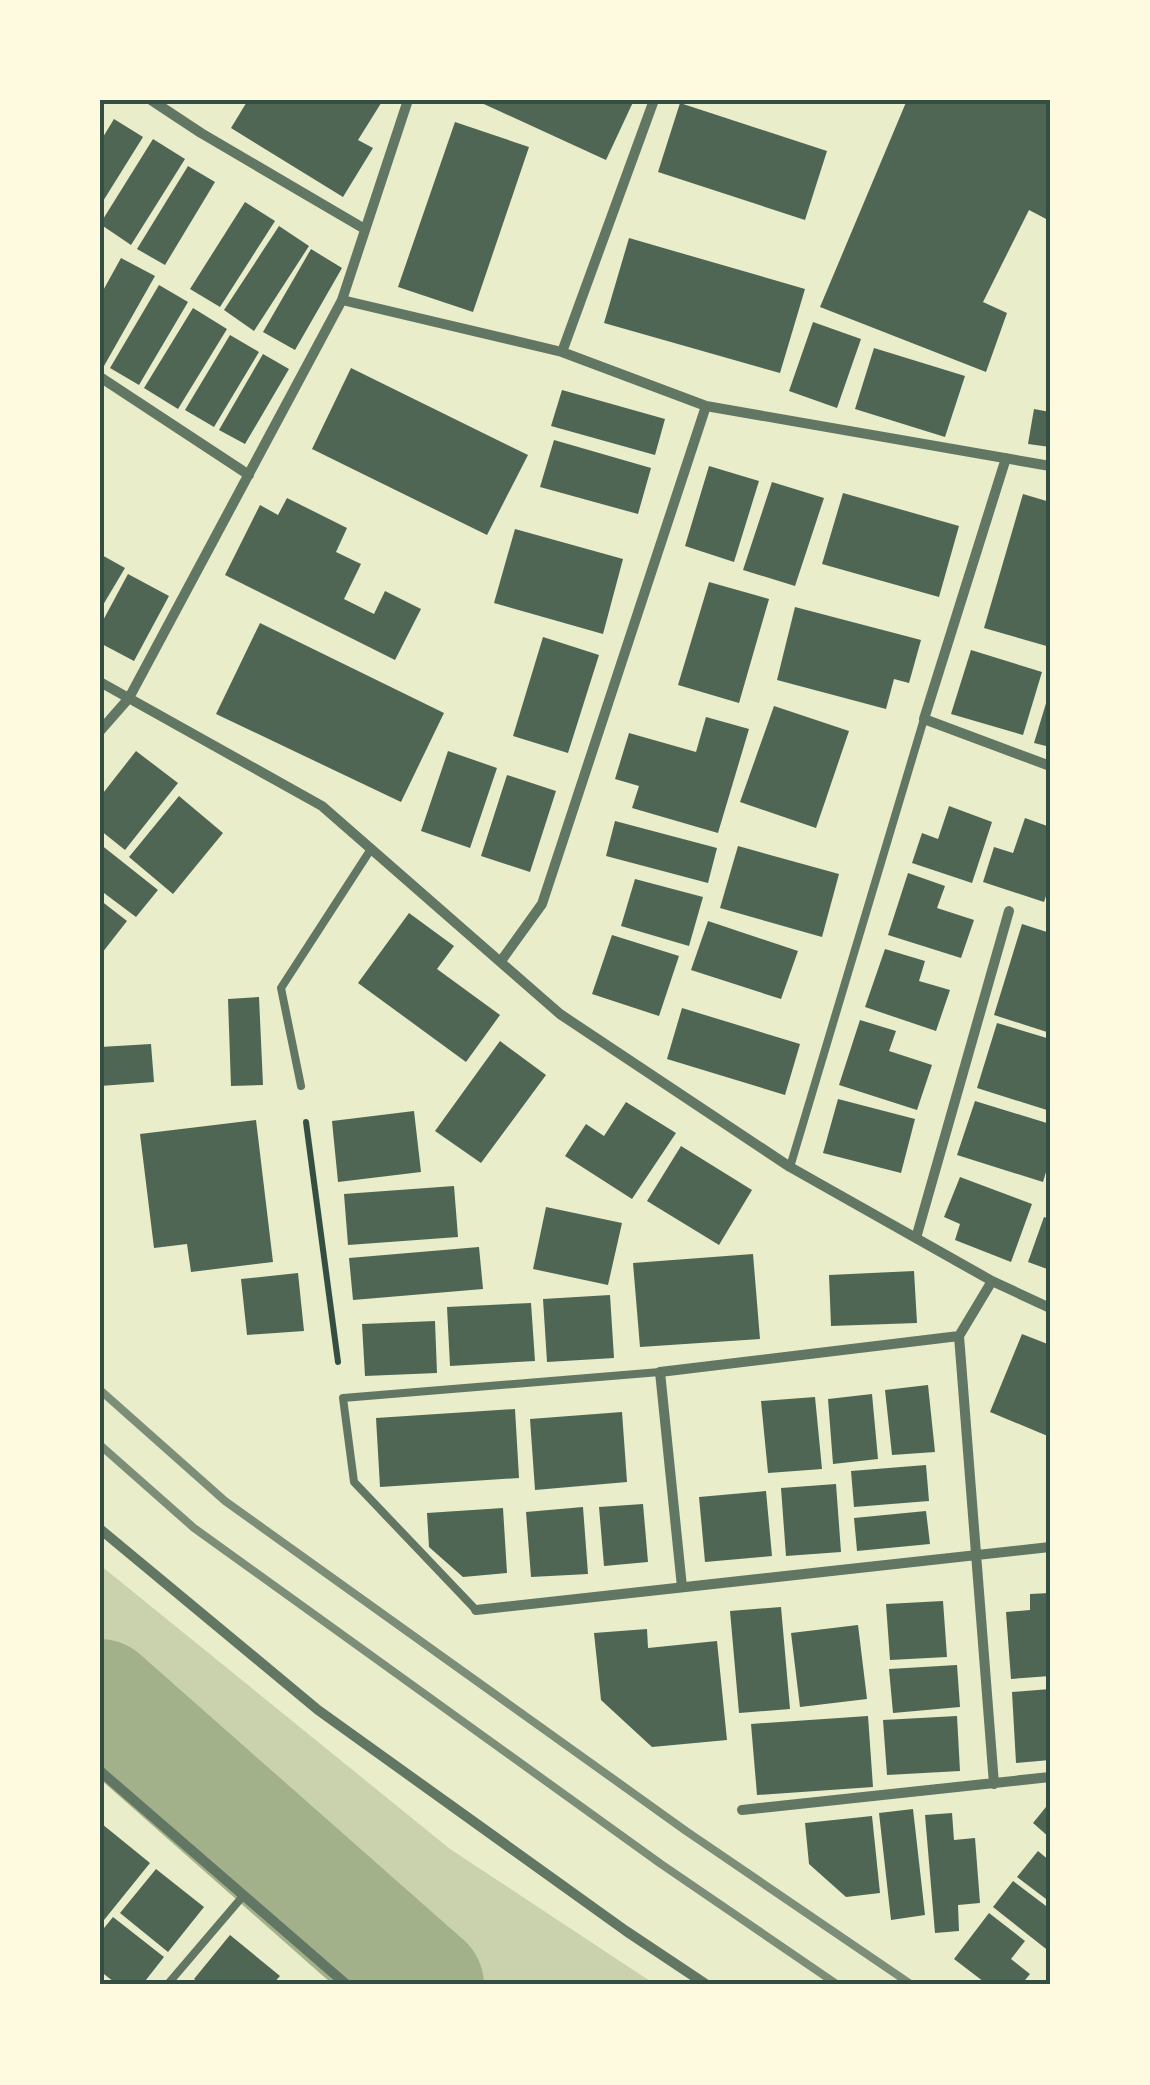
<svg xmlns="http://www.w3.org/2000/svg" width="1150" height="2085" viewBox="0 0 1150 2085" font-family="'DM Sans',sans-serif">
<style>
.green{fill:#cad2ad}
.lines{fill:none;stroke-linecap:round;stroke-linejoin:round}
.river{stroke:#a3b18a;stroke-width:120}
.building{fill:#4f6655}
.path{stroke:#344e41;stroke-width:6}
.service{stroke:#617663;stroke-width:8}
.minor{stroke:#617663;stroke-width:10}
.rail{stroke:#7c8e77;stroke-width:8}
.neatline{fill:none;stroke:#344e41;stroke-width:4}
</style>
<rect width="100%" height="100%" fill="#e9edc9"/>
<path class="green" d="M100,1565l350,284 206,136h-200l-356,-313z"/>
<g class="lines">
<path class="river" d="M100,1699l324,286"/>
</g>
<path class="building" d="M248,100h135l-25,40 15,8 -30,49 -112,-69z
M475,100h159l-28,60z
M907,100h143v121l-21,-11 -46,92 24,11 -21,59 -166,-65z
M680,103l147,48 -22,69 -147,-48z
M114,119l29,18 -43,69v-64z
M455,122l74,25 -56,165 -75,-25z
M153,139l32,20 -54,86 -31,-21z
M188,166l27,16 -50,83 -28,-16z
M245,202l30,19 -55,86 -30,-18z
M279,226l30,20 -55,85 -30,-21z
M629,238l176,51 -25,84 -176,-50z
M311,249l31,19 -47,82 -32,-18z
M121,258l34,18 -51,90 -4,-2v-68z
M159,285l29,17 -49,83 -29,-17z
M193,308l34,21 -49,80 -34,-21z
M813,322l48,17 -24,69 -48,-17z
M230,335l29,17 -45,75 -29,-17z
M874,348l91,28 -20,61 -90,-28z
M263,354l26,15 -44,75 -26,-14z
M351,368l177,87 -41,80 -175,-86z
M562,390l103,29 -10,36 -104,-29z
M1034,409l16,3v35l-22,-3z
M554,440l97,28 -13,46 -98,-27z
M709,466l50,15 -25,81 -49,-16z
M772,482l52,16 -29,88 -52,-16z
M843,493l116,33 -20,71 -117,-33z
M1023,494l27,8v145l-66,-19z
M287,498l60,30 -11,24 25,12 -17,35 30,15 11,-23 36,18 -26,51 -170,-85 35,-70 18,10z
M515,529l108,30 -20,75 -109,-31z
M100,554l25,14 -25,42z
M128,574l41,22 -35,65 -34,-18v-17z
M709,582l60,17 -30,104 -61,-18z
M795,607l126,33 -12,43 -15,-4 -8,30 -109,-29z
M260,623l184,90 -43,89 -185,-88z
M543,637l56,18 -31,98 -55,-17z
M971,650l71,22 -19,63 -72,-21z
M1050,690v57l-16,-4z
M774,706l75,25 -33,97 -76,-26z
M706,717l43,12 -31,104 -86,-25 7,-22 -24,-7 14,-46 67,19z
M136,751l42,32 -53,67 -25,-20v-33z
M448,751l49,17 -27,80 -49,-17z
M507,775l49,16 -26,81 -49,-16z
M179,796l44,37 -50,61 -44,-37z
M949,806l43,16 -20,61 -60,-20 10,-30 16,6z
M1025,818l25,9v57l-6,18 -61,-20 11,-35 19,6z
M615,821l102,27 -9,35 -102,-27z
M100,844l58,46 -22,27 -36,-27z
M738,846l101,28 -17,63 -102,-29z
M908,873l37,13 -8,22 37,12 -13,38 -73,-23z
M635,879l68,18 -14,49 -68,-20z
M100,900l27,21 -25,32 -2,-2z
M409,913l45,33 -17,23 63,46 -34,47 -108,-79z
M708,921l90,30 -17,48 -90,-29z
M1022,924l28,9v100l-56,-18z
M612,935l67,21 -20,60 -67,-22z
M885,949l40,12 -6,20 31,9 -14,41 -71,-24z
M259,997l4,88 -32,1 -3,-87z
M682,1008l118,36 -15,51 -118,-36z
M860,1020l36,11 -7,20 43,14 -15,45 -78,-25z
M997,1023l53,16v72l-73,-23z
M500,1041l46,34 -65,88 -46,-32z
M151,1044l3,38 -54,4v-39z
M838,1099l77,20 -14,54 -78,-20z
M975,1101l75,23v35l-7,23 -86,-27z
M626,1102l50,31 -44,66 -67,-43 21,-32 18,12z
M414,1111l7,61 -83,10 -6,-61z
M256,1120l17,142 -82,10 -4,-28 -33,4 -14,-114z
M681,1146l71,44 -33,55 -72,-44z
M960,1177l72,27 -21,58 -56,-22 5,-16 -16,-7z
M454,1186l4,51 -110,8 -4,-51z
M546,1207l76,16 -14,62 -75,-16z
M1044,1217l6,2v51l-22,-8z
M479,1247l4,42 -130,11 -4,-42z
M753,1254l7,85 -120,8 -7,-84z
M914,1271l3,52 -86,3 -2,-51z
M298,1273l6,58 -57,4 -6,-56z
M610,1295l4,63 -67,4 -4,-63z
M531,1303l4,58 -85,5 -3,-59z
M435,1321l2,52 -72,3 -3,-52z
M1022,1334l28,11v92l-60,-25z
M928,1385l7,67 -43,3 -7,-65z
M872,1394l6,65 -45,5 -5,-65z
M815,1397l7,72 -54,4 -7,-72z
M515,1409l4,69 -139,9 -4,-69z
M622,1412l5,70 -92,8 -5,-71z
M926,1465l3,36 -75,6 -3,-36z
M836,1484l5,68 -55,4 -5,-68z
M766,1491l6,65 -67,6 -6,-65z
M643,1504l5,58 -44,4 -5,-59z
M583,1507l5,67 -57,3 -5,-65z
M503,1508l4,65 -44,4 -34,-30 -2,-34z
M926,1511l4,33 -73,7 -3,-33z
M1050,1593v83l-39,3 -5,-67 24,-2v-16z
M943,1601l4,56 -57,3 -4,-56z
M781,1607l9,102 -51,4 -9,-102z
M858,1625l9,74 -67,8 -9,-74z
M647,1629l1,19 69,-7 10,99 -75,7 -51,-47 -7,-67z
M957,1665l3,42 -67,6 -4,-44z
M1050,1689v71l-34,3 -4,-71z
M868,1716l5,71 -116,8 -6,-71z
M957,1716l3,55 -73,4 -4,-55z
M1050,1802v36l-17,-15z
M913,1809l12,106 -34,5 -12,-107z
M952,1813l2,27 21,-2 5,65 -22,2 1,26 -24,2 -10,-118z
M872,1816l8,77 -34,4 -37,-33 -4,-41z
M102,1824l48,39 -50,62v-99z
M1038,1851l12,10v41l-33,-25z
M156,1869l48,38 -36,45 -48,-39z
M1013,1881l37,28v43l-57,-45z
M989,1913l36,28 -14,18 19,15 -9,11h-33l-34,-26z
M113,1917l51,40 -22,28h-24l-18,-14v-38z
M230,1935l50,41 -8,9h-70l-8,-6z"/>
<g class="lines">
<path class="path" d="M306,1122l32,240"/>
<path class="service" d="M301,1086l-20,-98 90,-139
M790,1167l134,-448
M476,1610l-122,-128 -11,-84 317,-26
M167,1985l76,-89"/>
<path class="minor" d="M151,100l50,33 162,95
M342,300l220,52 144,54 344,60
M562,352l92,-252
M100,377l149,98
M1006,458l-82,261 126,47
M100,682l222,124 238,208 230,153 202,114 58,27
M100,731l29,-33 213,-398 66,-200
M501,961l41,-57 164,-498
M916,1238l93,-327
M992,1281l-33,55 35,448
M100,1529l218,181 308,221 81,54
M682,1587l-22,-215 299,-36
M476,1610l574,-63
M100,1771l247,214
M742,1810l308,-33"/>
<path class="rail" d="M100,1390l125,111 461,330 226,154
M100,1445l94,83 467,336 177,121"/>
</g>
<rect width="1150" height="2085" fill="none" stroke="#fefae0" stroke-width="205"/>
<rect x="102" y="102" width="946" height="1880" class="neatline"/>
</svg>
